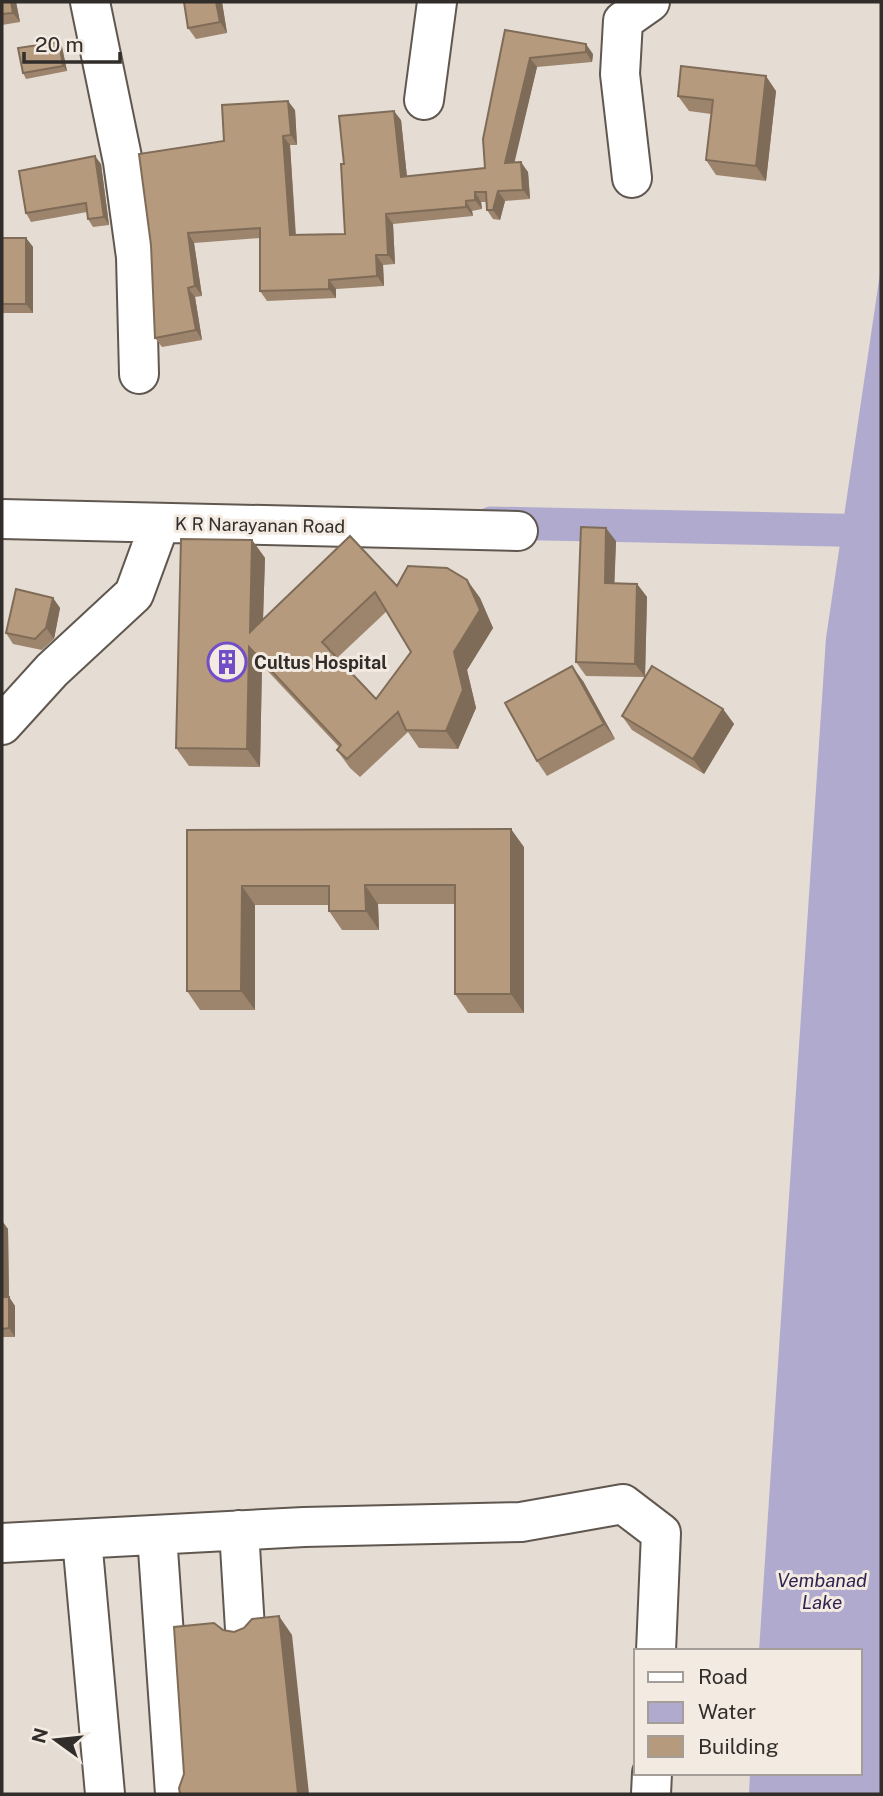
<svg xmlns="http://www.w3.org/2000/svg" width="883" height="1796" viewBox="0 0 883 1796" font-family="'Public Sans',sans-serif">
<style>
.water{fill:#b0aace}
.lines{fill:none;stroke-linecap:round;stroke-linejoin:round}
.canal{stroke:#b0aace;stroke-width:33}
.minor-casing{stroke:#605850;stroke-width:42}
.minor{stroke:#fff;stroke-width:38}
.wall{fill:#9d846c;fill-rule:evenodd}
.shaded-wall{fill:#7f6c58}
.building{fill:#b69a7d;stroke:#7f6c58;stroke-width:2;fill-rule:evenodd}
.labels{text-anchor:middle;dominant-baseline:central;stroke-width:6;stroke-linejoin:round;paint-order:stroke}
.street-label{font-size:18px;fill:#312d2a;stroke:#f3eae1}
.poi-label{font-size:18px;font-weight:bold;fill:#312d2a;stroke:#f3eae1;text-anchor:start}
.water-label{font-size:19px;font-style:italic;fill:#2f2352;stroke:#f3eae1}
</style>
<rect width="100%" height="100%" fill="#e5dcd3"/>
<path class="water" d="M881,267v1527h-132l1,-21h110v-122h-101l67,-1013z"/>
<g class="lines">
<path class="canal" d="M491,523l390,8"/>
<defs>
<path id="minor" d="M90,2l33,160 13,95 3,117
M424,100l13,-98
M632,178l-12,-104 3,-53 27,-19
M2,519l516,12
M2,725l50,-55 82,-76 26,-71
M239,1530l6,99
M157,1535l18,259
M82,1539l23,255
M2,1543l302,-16 217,-5 102,-18 38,29 -5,118
M651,1794l1,-21"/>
</defs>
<use href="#minor" class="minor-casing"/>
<use href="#minor" class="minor"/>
</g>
<path class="wall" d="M2,2h14l4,20 -18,3z
M184,2h38l5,31 -31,6 -8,-11z
M505,30l88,24 -1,8 -55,5 -23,95 14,10 2,27 -25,2 -5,19 -7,-1 -6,-9 -1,-8h-5l1,7 -10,2 1,5 -80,8 2,40 -12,1 1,21 -48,3v9l-69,3 -7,-10v-53l-66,5 8,53 -7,1 7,43 -40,7 -7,-9 -4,-93 73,-104 71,-31 2,35h-7l6,90 49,-1 -1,-70 57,-44 6,57 78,-9z
M59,42l3,5 5,24 -41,8 -3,-6z
M776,91l-10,90 -50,-6 -10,-15 5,-46 -22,-3 -11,-15z
M101,164l8,61 -16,2 -5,-8 -1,-7 -56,10 -5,-9z
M2,238h24l7,9v66h-31z
M252,540l13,18 -2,61 134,-33 70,-6 13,18 13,30 -26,42 9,38 -18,41 -39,-1 -11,-16 -48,45 -10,-9 -13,-18 2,-3 -77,-82 -2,102 -71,-1 -13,-18zM387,611l24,41 -35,47 -39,-41z
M616,541l-2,42 23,1 10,13 -2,80 -59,-1 -10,-14z
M53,598l7,10 -6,31 -12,11 -29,-6 -7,-11z
M583,681l32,58 -68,37 -10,-15z
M723,709l11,15 -30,50 -72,-44 -10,-14z
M187,830l337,17v166h-56l-13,-19v-90h-77l1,26h-37l-13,-19v-6h-74v105h-55l-13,-19z
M2,1221l6,8 1,68 6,9v31h-13z"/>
<path class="shaded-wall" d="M11,2h5l4,20 -7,-9z
M216,2h6l5,31 -7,-11z
M59,42l3,5 5,24 -4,-5z
M586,44l7,10 -1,8 -6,-10z
M530,58l7,9 -25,106 -7,-10z
M766,76l10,15 -10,90 -10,-15z
M288,101l7,9 2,35 -6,-10z
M394,111l7,9 7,67 -7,-10z
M283,136l7,9 6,99 -6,-9z
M95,156l6,8 8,61 -5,-8z
M521,162l7,10 2,27 -7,-9z
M498,191l7,10 -5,19 -7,-10z
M475,192l6,10 1,7 -7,-9z
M466,201l6,10 1,5 -7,-9z
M386,214l7,10 2,40 -7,-9z
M188,233l6,10 8,53 -7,-10z
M26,238l7,9v66l-7,-9z
M376,255l7,10 1,21 -7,-10z
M329,280l7,9v9l-7,-9z
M188,288l7,9 7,43 -6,-10z
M606,528l10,13 -2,55 -9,-13z
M252,540l13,18 -3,92 -12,-18z
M467,580l13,18 13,30 -26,42 9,38 -18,41 -12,-18 8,-79z
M637,584l10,13 -2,80 -10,-13z
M53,598l7,10 -6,31 -8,-11z
M249,647l13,18 -2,102 -13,-18z
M572,666l11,15 32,58 -11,-15z
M723,709l11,15 -30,50 -11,-15z
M511,829l13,18v166l-13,-19z
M365,885l13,19 1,26 -13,-19z
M242,886l13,19v105l-14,-19z
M2,1221l6,8 1,68 6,9v31l-6,-9 -6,-31z
M279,1616l13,19 17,159h-11z"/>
<path class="building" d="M2,2h9l2,11 -11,1z
M184,2h32l4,20 -32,6z
M505,30l81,14v8l-56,6 -25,105 16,-1 2,28 -25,1 -5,19h-6l-1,-18h-11v8l-9,1v6l-80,7 2,41h-12l1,21 -48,4v9l-69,2v-63l-72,5 7,53 -7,2 8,42 -41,8 -4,-93 -12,-91 85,-13 -2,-36 66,-4 3,34 -8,1 7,99 55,-1 -4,-70h3l-5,-48 55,-5 7,66 84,-9 -2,-29z
M59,42l4,24 -40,7 -5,-25z
M681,66l85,10 -10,90 -50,-6 7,-60 -35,-4z
M95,156l9,61 -16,2 -2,-16 -60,10 -7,-42z
M2,238h24v66h-24z
M581,527l25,1 -1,55 32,1 -2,80 -59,-2z
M350,536l47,50 11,-20 39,2 20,12 13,30 -26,42 9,38 -17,41 -40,-1 -8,-18 -51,47 -10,-9 4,-5 -92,-98 -2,102 -71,-1 5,-209 71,1 -2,92zM375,592l36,60 -35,47 -54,-57z
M16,589l37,9 -7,30 -11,11 -29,-6z
M572,666l32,58 -67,37 -32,-58z
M652,666l71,43 -30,50 -71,-43z
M511,829v165h-56v-109h-90l1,26h-37v-25h-87l-1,105h-54v-161z
M2,1241l1,56h6v31l-7,1z
M279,1616l19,178h-118l-1,-6 5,-14 -10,-147 40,-4 9,7 11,2 10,-4 8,-9z"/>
<defs>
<symbol id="building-ring" viewBox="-11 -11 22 22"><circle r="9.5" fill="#f3eae1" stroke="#714ec7" stroke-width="1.5"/><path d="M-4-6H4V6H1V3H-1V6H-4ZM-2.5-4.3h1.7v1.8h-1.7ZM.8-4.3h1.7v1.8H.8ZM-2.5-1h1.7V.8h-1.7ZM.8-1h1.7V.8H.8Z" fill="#714ec7"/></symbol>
</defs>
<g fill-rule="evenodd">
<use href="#building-ring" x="205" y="640" width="44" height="44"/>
</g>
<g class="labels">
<g class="street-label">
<text transform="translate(260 525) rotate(1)">K R Narayanan Road</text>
</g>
<g class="poi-label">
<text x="254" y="662">Cultus Hospital</text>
</g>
<g class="water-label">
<text x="822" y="1580">Vembanad<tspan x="822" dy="22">Lake</tspan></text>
</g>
</g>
<rect width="883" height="1796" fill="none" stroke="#312d2a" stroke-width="7"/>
<rect x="634" y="1649" width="228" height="126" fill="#f3eae1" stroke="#a59e98" stroke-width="2"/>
<rect x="648" y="1672" width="35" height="10" fill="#ffffff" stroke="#a59e98" stroke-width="2"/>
<text x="698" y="1684" font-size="21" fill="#312d2a">Road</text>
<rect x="648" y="1702" width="35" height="21" fill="#b0aace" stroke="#a59e98" stroke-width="2"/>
<text x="698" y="1719" font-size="21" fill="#312d2a">Water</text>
<rect x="648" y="1736" width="35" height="21" fill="#b69a7d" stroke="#a59e98" stroke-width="2"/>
<text x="698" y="1754" font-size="21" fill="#312d2a">Building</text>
<g transform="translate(56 1740) rotate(285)" stroke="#f3eae1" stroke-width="5" paint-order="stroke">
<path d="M0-5L12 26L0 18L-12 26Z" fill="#312d2a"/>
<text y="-10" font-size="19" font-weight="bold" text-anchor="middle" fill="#312d2a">N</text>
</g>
<path d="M24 52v10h96v-10" fill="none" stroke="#312d2a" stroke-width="3.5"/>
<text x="35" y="52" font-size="21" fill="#312d2a" stroke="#f3eae1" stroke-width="5" paint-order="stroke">20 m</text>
</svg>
